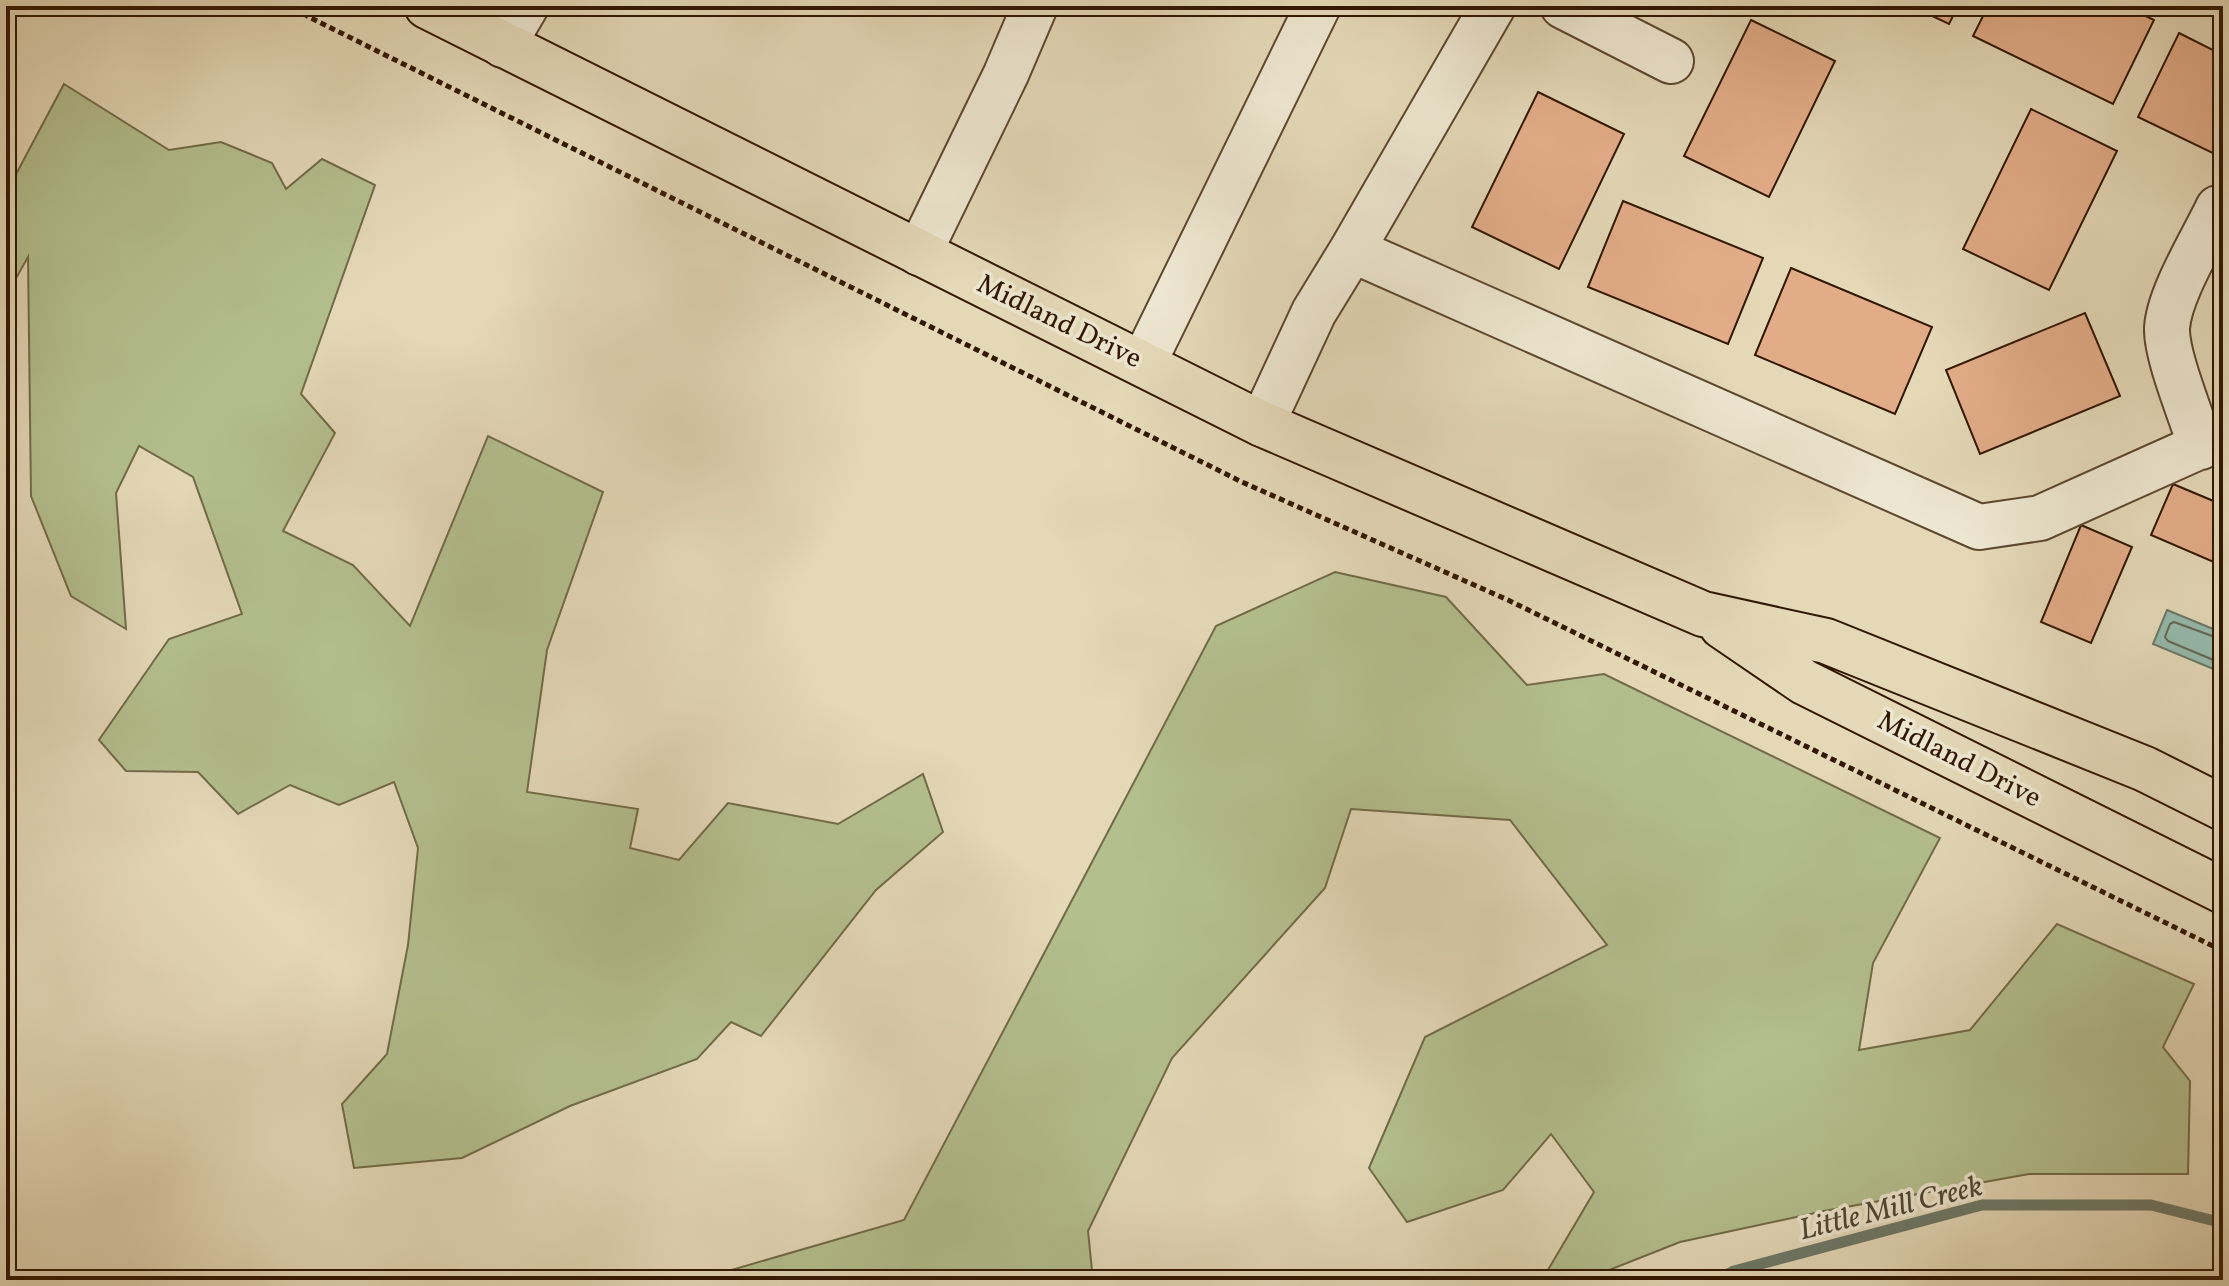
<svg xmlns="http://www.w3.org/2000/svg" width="2229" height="1286" viewBox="0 0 2229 1286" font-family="Vollkorn,serif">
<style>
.green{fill:#b4bf8e;stroke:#726b48;stroke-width:2}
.water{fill:#95baac;stroke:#6d7968;stroke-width:2}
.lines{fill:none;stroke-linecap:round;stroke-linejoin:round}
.shore{stroke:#636857;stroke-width:2}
.stream{stroke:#6d7968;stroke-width:11}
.building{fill:#e2ac88;stroke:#311702;stroke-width:2}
.minor-casing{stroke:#5e472f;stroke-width:48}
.major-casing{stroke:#311702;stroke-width:48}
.path{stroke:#311702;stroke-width:5;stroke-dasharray:6 4;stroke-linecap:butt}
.minor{stroke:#ede6d0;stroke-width:44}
.major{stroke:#e4d8b7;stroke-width:44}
.labels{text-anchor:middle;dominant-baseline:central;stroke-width:7;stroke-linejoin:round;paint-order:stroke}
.street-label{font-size:28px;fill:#311702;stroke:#ede6d0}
.water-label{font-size:30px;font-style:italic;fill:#4f4835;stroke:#ede6d0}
</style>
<rect width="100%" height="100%" fill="#e4d8b7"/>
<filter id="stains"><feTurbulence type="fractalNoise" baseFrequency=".0025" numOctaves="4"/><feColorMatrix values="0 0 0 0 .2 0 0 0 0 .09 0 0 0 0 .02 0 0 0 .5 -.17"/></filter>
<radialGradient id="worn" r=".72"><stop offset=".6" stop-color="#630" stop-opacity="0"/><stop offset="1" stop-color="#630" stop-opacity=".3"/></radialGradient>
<path class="green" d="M64,84l105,66 52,-8 51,21 14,26 36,-30 53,26 -74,209 34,39 -52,98 70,34 57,61 78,-190 115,56 -56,158 -20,142 111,17 -8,39 49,12 49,-57 110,21 85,-50 20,58 -67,58 -115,146 -30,-14 -34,37 -127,47 -108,52 -108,10 -12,-64 45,-50 21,-109 10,-97 -24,-66 -55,23 -49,-20 -52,29 -40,-42 -72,-1 -27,-31 70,-101 73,-25 -49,-137 -54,-31 -23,47 10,136 -55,-33 -40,-100 -3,-239 -22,39v-103z
M1335,572l111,25 81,88 77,-11 336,164 -67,125 -14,87 111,-20 87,-106 137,60 -31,63 27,34 -2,93h-159l-205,37 -144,31 -96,38h-42l52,-88 -43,-58 -48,56 -96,32 -38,-54 56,-131 182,-92 -97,-125 -159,-11 -26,79 -153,170 -84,173 5,49h-396l207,-60 312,-594z"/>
<path class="water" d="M2167,610l56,23v40l-70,-29z"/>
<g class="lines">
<path class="shore" d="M2223,640l-49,-18 -4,2 -5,13 3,4 55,23"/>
<path class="stream" d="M1716,1280l18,-9 248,-66h169l72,18"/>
</g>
<path class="building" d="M1911,6h47l-9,18z
M1988,6h137l29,14 -41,84 -140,-68z
M1751,20l84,41 -66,136 -85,-41z
M2179,33l44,22v103l-85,-41z
M1538,92l86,42 -65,135 -87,-42z
M2031,109l86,42 -68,139 -86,-41z
M1623,201l140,57 -35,86 -140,-57z
M1791,268l141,59 -37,87 -140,-59z
M2085,313l35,83 -140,58 -34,-84z
M2173,484l50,21v61l-72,-31z
M2081,525l51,22 -41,96 -50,-21z"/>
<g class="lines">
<defs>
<path id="minor" d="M1563,6l108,55
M503,45l23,-39
M1352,250l627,277 61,-9 183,-82
M919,253l87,-179 29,-68
M1143,364l175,-358
M1262,424l52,-112 38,-62 141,-244
M2201,447c-9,-30 -35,-91 -34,-119 2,-34 36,-88 51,-120l5,2"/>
<path id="major" d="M427,6l835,418 441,190 123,27 319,128 78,39
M1722,626l82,56 419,209"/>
</defs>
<use href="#minor" class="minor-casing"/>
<use href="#major" class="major-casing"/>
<path class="path" d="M296,6l11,10 935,466 266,118 715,351"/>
<use href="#minor" class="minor"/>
<use href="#major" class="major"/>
</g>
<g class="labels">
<g class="street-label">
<text transform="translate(1059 322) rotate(26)">Midland Drive</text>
<text transform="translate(1959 760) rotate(27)">Midland Drive</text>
</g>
<g class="water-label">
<text transform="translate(1891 1209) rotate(-14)">Little Mill Creek</text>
</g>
</g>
<rect width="2229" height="1286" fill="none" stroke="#e4d8b7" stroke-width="32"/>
<rect x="8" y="8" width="2213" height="1270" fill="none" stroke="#311702" stroke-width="4"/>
<rect x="16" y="16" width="2197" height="1254" fill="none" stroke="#311702" stroke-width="2"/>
<rect width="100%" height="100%" filter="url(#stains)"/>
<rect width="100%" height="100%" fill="url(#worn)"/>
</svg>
